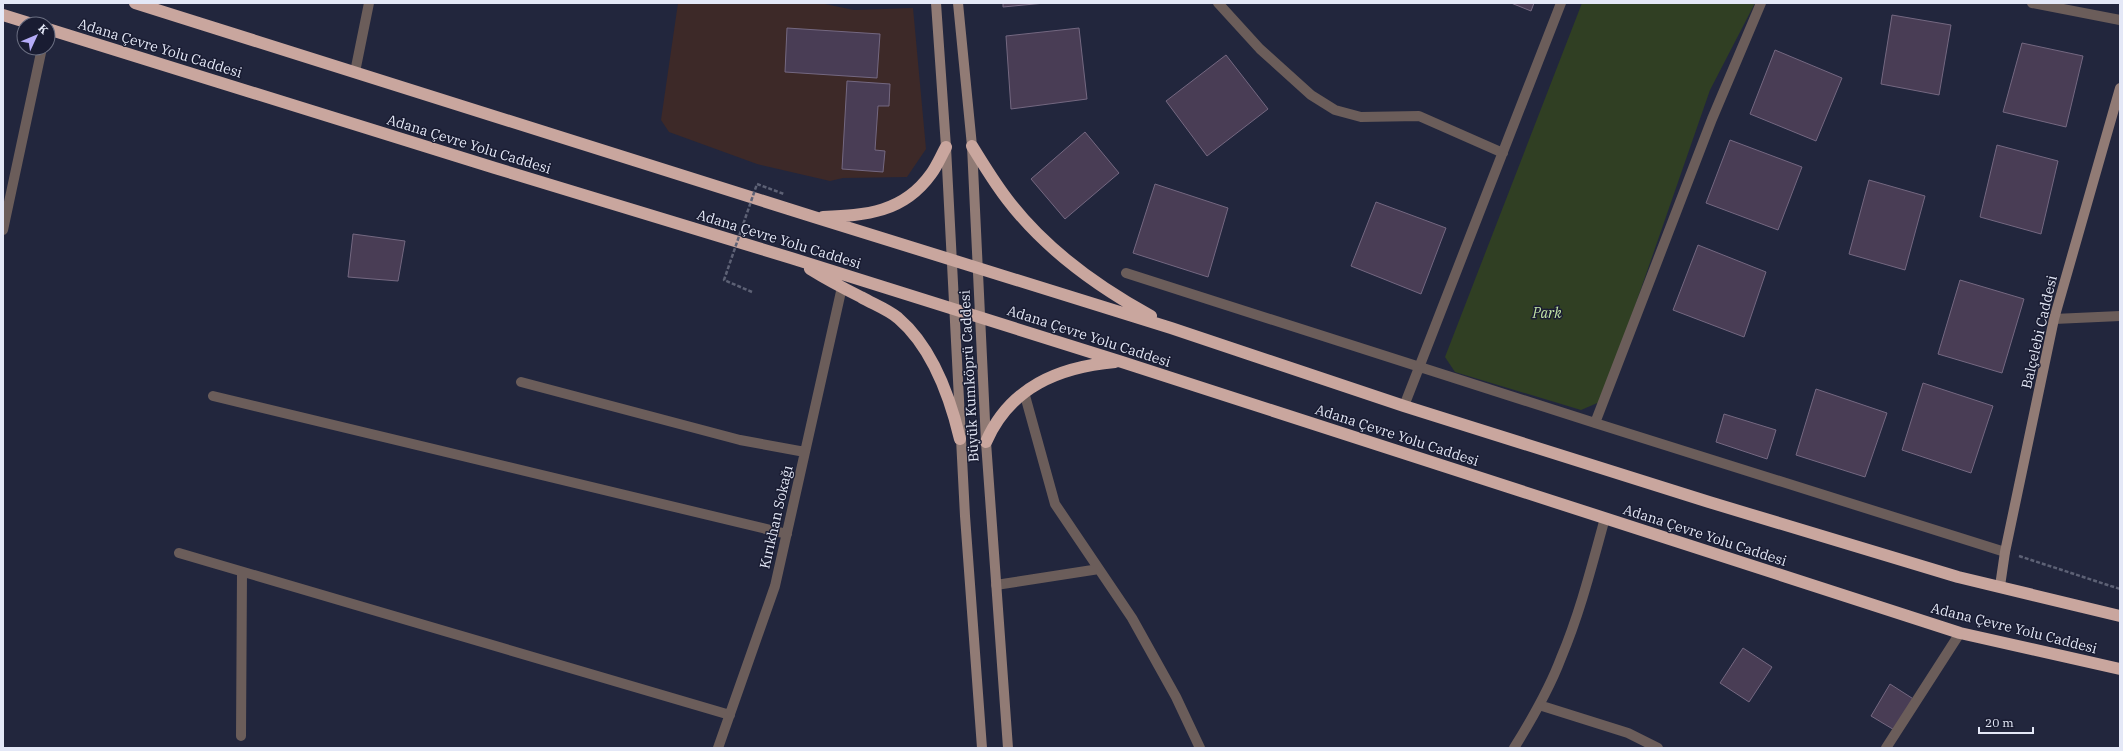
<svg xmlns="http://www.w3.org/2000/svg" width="2123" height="751" viewBox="0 0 2123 751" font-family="'IBM Plex Serif',serif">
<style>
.education{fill:#3d2928}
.green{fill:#303f23}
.building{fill:#493d55;stroke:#746881}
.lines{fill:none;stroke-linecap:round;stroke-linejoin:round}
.path{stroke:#5d6175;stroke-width:2.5;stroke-dasharray:4 2;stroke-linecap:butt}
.street{stroke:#6b5d5a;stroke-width:10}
.secondary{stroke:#917b75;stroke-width:10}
.highway{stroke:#c9a69e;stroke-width:12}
.path-bridge{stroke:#5d6175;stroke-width:2.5;stroke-dasharray:4 2;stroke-linecap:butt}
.labels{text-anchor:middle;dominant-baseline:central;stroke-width:3;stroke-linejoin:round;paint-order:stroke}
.street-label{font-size:14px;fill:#e4e8f7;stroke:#191c32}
.park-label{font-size:14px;font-style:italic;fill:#c3e5a6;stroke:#191c32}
</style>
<rect width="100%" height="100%" fill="#22263d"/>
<path class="education" d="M678,3h142l34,7 59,-2 13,141 -19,28 -64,1 -13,3 -73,-17 -88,-32 -8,-12z"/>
<path class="green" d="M1582,3h173l-45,87 -108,311 -21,9 -126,-38 -10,-15z"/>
<path class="building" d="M1003,3h42l-42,4z
M1511,3h23l-3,8z
M1892,15l59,10 -12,70 -58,-11z
M787,28l93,6 -3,44 -92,-6z
M1079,28l8,71 -76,10 -5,-73z
M2022,43l61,13 -17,71 -63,-15z
M1775,50l67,28 -26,63 -66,-27z
M1226,55l42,54 -61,47 -41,-55z
M847,81l43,3 -1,22h-11l-3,44 10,1 -2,21 -41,-3z
M1085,132l34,41 -54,46 -34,-40z
M1730,140l72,27 -24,63 -72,-27z
M1997,145l61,16 -17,73 -61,-17z
M1869,180l56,16 -20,74 -56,-16z
M1155,184l73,24 -20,69 -75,-24z
M1376,202l70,26 -25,66 -70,-28z
M353,234l52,7 -7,40 -50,-4z
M1698,245l68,27 -22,65 -71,-27z
M1960,280l64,19 -22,74 -64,-19z
M1923,383l70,23 -22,67 -69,-23z
M1816,389l71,24 -22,64 -69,-22z
M1724,414l52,16 -9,29 -51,-17z
M1743,648l29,19 -23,35 -29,-19z
M1890,684l25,16 -19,31 -25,-15z"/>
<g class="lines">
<path class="path" d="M2019,556l101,33"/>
<path class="street" d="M1218,3l42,46 51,46 24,15 26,7 58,-1 84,37
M2032,3l88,17
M355,72l14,-69
M3,230l39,-182
M1126,273l469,150 410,129
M2054,319l66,-3
M521,382l219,58 65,12
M1024,392l31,112 77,114 44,79 24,51
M213,396l574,138
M1404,406l157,-403
M1595,423l117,-304 49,-116
M179,553l551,162
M996,585l103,-16
M1539,705l89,28 30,15
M241,736l1,-164
M718,748l57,-162 67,-299
M1514,748c18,-29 35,-58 47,-90 19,-45 31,-93 44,-140
M1886,748l74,-115"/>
<path class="secondary" d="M936,3l10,144 19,369 17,232
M958,3l14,143 14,296 22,306
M2000,586l5,-34 49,-233 66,-231"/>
<path class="highway" d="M135,3l679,214 357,111 233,78 305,96 249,75 162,39
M3,15l29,9
M48,29l447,139 296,90 331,104 838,271 160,36
M972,146c11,18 22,36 35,53 37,49 91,88 144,117
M823,217c43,-2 80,-4 108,-43 6,-8 10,-18 15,-27
M810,269c16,10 33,19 51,28 12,7 26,12 37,21 35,30 52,79 62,121
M986,442c24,-55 73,-75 129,-80"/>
<path class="path-bridge" d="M752,292l-28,-12 33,-96 27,10"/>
</g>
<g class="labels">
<g class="street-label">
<text transform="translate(160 48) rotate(17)">Adana Çevre Yolu Caddesi</text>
<text transform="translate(469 144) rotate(17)">Adana Çevre Yolu Caddesi</text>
<text transform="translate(779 239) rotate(17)">Adana Çevre Yolu Caddesi</text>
<text transform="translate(2039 332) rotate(-77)">Balçelebi Caddesi</text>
<text transform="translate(1089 336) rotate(18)">Adana Çevre Yolu Caddesi</text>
<text transform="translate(969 376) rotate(-93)">Büyük Kumköprü Caddesi</text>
<text transform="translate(1397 435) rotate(18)">Adana Çevre Yolu Caddesi</text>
<text transform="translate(776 517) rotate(-77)">Kırıkhan Sokağı</text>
<text transform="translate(1705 535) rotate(18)">Adana Çevre Yolu Caddesi</text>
<text transform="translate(2014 628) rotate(14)">Adana Çevre Yolu Caddesi</text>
</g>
<g class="park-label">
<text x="1547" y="313">Park</text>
</g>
</g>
<rect width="2123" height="751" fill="none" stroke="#e4e8f7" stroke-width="8"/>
<g transform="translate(36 36) rotate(46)"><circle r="19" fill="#191c32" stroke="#6a6e81"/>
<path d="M0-3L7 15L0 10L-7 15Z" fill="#b5acf8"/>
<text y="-6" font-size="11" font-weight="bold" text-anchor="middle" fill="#e4e8f7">K</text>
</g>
<path d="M1979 727v6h54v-6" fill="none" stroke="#e4e8f7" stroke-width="2"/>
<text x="1985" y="727" font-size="12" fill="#e4e8f7" stroke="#191c32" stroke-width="3" paint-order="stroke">20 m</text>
</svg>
